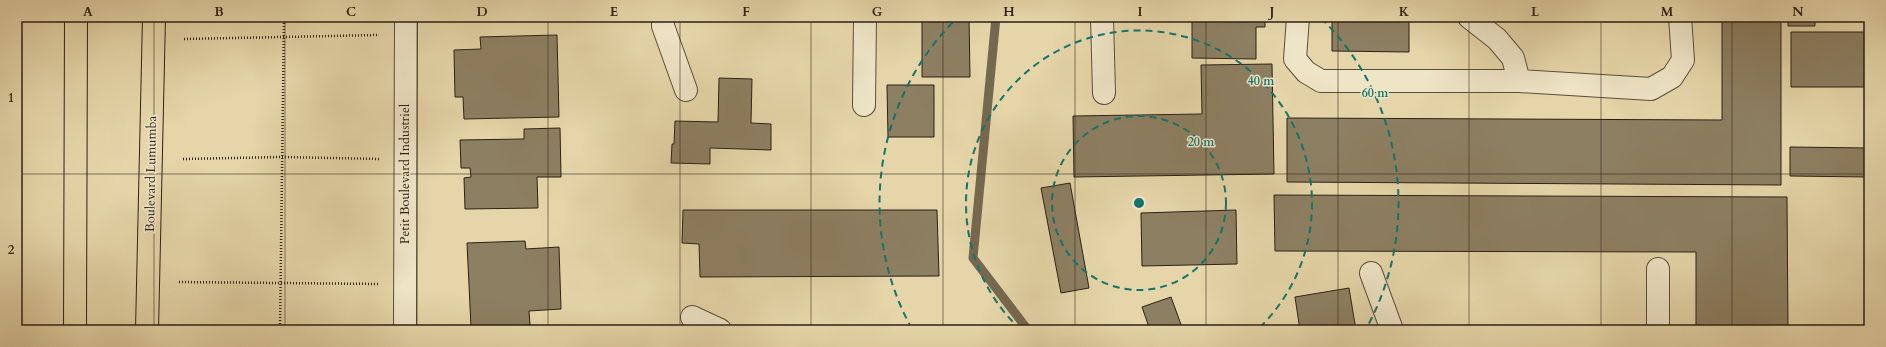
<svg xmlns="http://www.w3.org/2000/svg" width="1886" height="347" viewBox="0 0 1886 347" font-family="Cardo,serif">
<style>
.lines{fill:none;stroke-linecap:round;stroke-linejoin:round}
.stream{stroke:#766850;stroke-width:9}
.building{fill:#8d7f62;stroke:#2d2116}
.minor-casing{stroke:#5b4e3a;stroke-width:24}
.highway-casing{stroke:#2d2116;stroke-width:24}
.path{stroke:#2d2116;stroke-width:2.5;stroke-dasharray:1 2;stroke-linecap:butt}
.minor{stroke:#eee4c6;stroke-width:22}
.highway{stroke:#e5d5a8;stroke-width:22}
.grid{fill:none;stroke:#2d2116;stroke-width:1;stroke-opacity:0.55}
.ring{fill:none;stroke:#0f766e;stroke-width:2;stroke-dasharray:7 5}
.labels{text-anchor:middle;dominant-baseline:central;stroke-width:3;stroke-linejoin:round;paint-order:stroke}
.street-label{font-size:13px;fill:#2d2116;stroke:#eee4c6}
.centre{fill:#0f766e;stroke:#eee4c6;stroke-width:2}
.ring-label{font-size:12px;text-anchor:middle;font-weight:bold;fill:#0f766e;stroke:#eee4c6;stroke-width:3;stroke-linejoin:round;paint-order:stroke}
.neatline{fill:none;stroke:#2d2116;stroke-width:1.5}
.grid-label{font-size:13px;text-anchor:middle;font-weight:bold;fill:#2d2116}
</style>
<rect width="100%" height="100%" fill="#e5d5a8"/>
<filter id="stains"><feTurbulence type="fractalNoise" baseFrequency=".005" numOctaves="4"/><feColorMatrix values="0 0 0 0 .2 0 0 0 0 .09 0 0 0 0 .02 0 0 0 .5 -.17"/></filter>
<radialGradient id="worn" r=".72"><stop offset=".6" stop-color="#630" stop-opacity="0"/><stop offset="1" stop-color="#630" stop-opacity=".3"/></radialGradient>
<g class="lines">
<path class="stream" d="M996,17l-23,241 55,72"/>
</g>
<path class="building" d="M922,17h47l1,60h-48z
M1192,17h73v10h-9v32l-64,-1z
M1332,17h77v35l-77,-1z
M1722,17h59v168l-494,-3v-64l435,2z
M1788,17h27v9h-27z
M1791,32h78v55h-78z
M557,35l2,82 -95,2 -1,-22h-8l-1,-47 27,-1 -1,-12z
M1272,64l2,110 -200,3 -1,-61 129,-2 -1,-49z
M719,78l33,1 -1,44 20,1v26l-61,-2v16l-39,-1 1,-19h2l1,-23 43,1z
M887,85h47v52h-46z
M560,128l1,49h-24l1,31 -73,1 -1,-31 7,-1 -1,-9h-9l-1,-28 64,-1v-10z
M1790,147l79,1v29l-79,-1z
M1070,183l19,105 -28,5 -20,-105z
M1274,195l513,2 1,133h-92v-78l-421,-1z
M683,210h254l2,66 -239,1 -1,-33 -17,-1z
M1236,210l1,54 -95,2 -1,-53z
M525,241l1,8 33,-2 2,62 -32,2 1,14 -59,2 -4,-84z
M1349,288l7,42h-56l-5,-33z
M1171,297l12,33h-33l-8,-23z"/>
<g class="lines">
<defs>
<path id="minor" d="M663,17v9l23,64
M1102,17l2,76
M1298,17l-3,42 11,13 15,9h198l132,8 21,-12 11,-17 -3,-43
M1469,17l28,22 16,19 6,23
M864,105l1,-88
M1658,269v61
M1371,273l21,57
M692,317l28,13
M405,330l1,-313"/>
<path id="highway" d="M75,330l1,-313
M147,330l7,-313"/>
</defs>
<use href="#minor" class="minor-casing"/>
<use href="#highway" class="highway-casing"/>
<path class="path" d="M184,39l195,-4
M183,159l99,-2 98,2
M179,282l200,2
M280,330l4,-313"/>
<use href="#minor" class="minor"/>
<use href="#highway" class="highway"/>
</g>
<path class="grid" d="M154,17v313M285,17v313M417,17v313M548,17v313M680,17v313M811,17v313M943,17v313M1075,17v313M1206,17v313M1338,17v313M1469,17v313M1601,17v313M1732,17v313M17,174h1852"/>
<g class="ring">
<circle cx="1139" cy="203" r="87"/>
<path d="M1021 330A173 173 0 1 1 1257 330"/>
<path d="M912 329A260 260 0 0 1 957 18M1321 18A260 260 0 0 1 1366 329"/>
</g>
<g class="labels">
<g class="street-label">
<text transform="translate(151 174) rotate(-89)">Boulevard Lumumba</text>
<text transform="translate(405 174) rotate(-90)">Petit Boulevard Industriel</text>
</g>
</g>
<circle cx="1139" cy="203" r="6" class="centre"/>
<g class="ring-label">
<text x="1261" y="85">40 m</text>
<text x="1375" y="97">60 m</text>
<text x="1201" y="146">20 m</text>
</g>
<rect width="1886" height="347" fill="none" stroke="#e5d5a8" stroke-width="44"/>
<rect x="22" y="22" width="1842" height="303" class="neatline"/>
<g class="grid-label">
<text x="88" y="16">A</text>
<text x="219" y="16">B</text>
<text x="351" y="16">C</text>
<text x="482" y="16">D</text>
<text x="614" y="16">E</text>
<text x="746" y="16">F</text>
<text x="877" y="16">G</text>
<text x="1009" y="16">H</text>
<text x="1140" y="16">I</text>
<text x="1272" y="16">J</text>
<text x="1404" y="16">K</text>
<text x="1535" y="16">L</text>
<text x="1667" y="16">M</text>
<text x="1798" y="16">N</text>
<text x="11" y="102">1</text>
<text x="11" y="254">2</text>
</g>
<rect width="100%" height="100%" filter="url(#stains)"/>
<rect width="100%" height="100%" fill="url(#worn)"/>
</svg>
